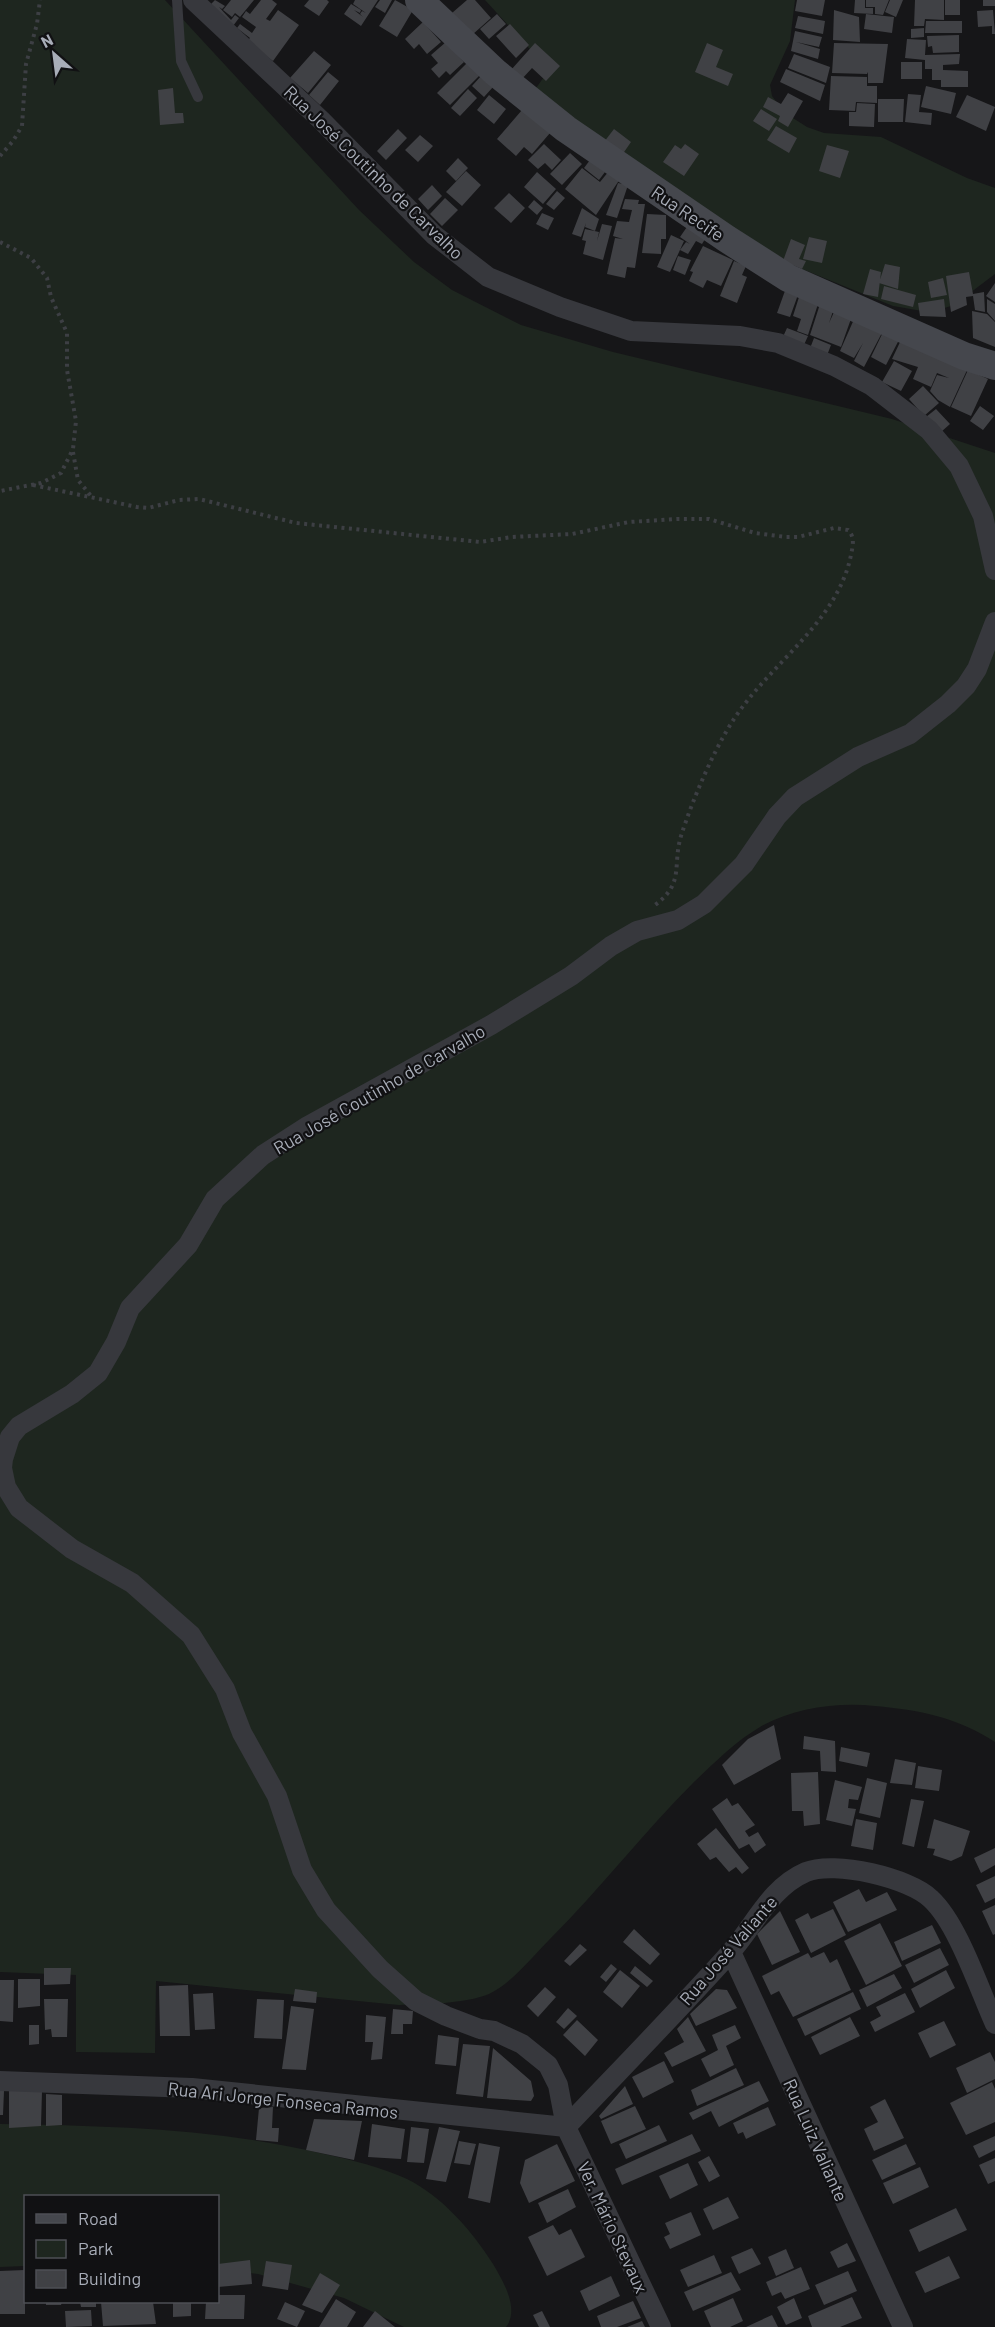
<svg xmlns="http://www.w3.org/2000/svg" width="995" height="2327" viewBox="0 0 995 2327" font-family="Barlow,sans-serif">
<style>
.green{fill:#1e261f}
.building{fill:#404145}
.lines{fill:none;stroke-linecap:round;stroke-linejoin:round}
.path{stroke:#3d3f44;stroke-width:4;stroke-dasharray:3 4.5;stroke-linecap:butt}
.lane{stroke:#37383d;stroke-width:10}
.street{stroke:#37383d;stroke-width:20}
.secondary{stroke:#45474d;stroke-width:28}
.labels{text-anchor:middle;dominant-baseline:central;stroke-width:4.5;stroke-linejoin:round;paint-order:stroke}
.street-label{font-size:18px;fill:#a8adb8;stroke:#111113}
</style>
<rect width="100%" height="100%" fill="#161618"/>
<path class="green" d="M0,0h165l194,210 55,52 38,28 69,35 92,27 279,67 103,34v1289c-38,-25 -76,-32 -120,-36 -37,-4 -82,2 -115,21 -24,14 -46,36 -66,55 -50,50 -94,107 -144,157 -18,18 -38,44 -61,55 -25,10 -63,10 -90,11l-243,-24 -1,72 -79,-1v-77l-76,-3z
M485,0h310l-5,41 -20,44 2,11 13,17 22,14 17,6 57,4 86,41 28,10v86l-41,31 -16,5 -10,2 -35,-6 -91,-37 -32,-18 -170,-109 -64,-54 13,-18z
M0,2124c109,2 218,4 324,30 28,6 57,13 83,25 36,18 65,52 86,85 10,17 27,45 13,63h-102l-60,-29 -86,-24 -40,-5v-73h-192l-1,70 -25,1z"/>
<path class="building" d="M215,0l10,6 -3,3 -3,-2 12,13 4,-5 4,3 -6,8 -24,-20z
M231,0h23l-14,17 -5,-4 -3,4 -9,-7z
M261,0h11l5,4 -11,15 4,2 8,-11 21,15 -26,36 -27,-19 4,-4 -13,-10 3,-4 12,9 4,-6 -14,-10 4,-6 4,3z
M309,0h18l2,2 -10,14 -15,-10z
M355,0h23l-17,26 -17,-12 7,-10 10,6 -1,3 -6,-3 9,7 -3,-3 2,-3 4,2 -13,-9z
M380,0h12l-7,13 -10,-6z
M395,0l18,10 -16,27 -18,-11z
M467,0h8l16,18 -19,17 -20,-22z
M797,0h28l-3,16 -27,-5z
M855,0h10v8h8v6l-19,-1z
M866,0h23l-6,15 -8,-1v-7h-9z
M890,0h13l-7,17 -11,-5z
M915,0h29v20l-19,-1 -1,7h-10z
M945,0h15v15h-15z
M983,0h12v6h-12z
M834,10l25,7 1,25 -27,-2z
M993,10l2,24h-3v-8l-14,1 -1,-16z
M497,14l9,10 -17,15 -9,-10z
M866,14l28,3 -2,16 -28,-4z
M798,16l27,5 -2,13 -28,-6z
M926,21h36v12h-37z
M423,22l18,20 -14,12 -8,-10 -5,5 -9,-10z
M510,24l19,21 -13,13 -20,-22z
M924,28v9l-13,1v-9z
M795,31l27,6 -3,10 -23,-5 24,7 -2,10 -27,-8z
M959,35v17l-26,1 -1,-7 -4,1 -1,-11z
M907,39l19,1 -1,15 35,-1 -1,10 -16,1v5l25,1v16h-27v-7h-9v-11h-7v-9l-20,-2z
M446,42l18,20 -14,13 -4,-4 -7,7 -8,-9 7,-6 -7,-8z
M535,43l25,23 -14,15 -14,-13 -11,12 -10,-10z
M707,43l16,7 -7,17 17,7 -5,12 -33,-14z
M834,43l54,1 -5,39h-15v-11l-1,2 -35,-1z
M314,51l17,14 -23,28 -18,-15z
M794,54l36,13 -4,16 -38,-15z
M468,62l13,12 -31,31 -13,-12z
M901,62h21v17h-21z
M786,69l39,16 -5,16 -40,-19z
M328,72l11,9 -19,24 -11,-10z
M481,76l12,11 -9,10 -12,-11z
M831,76l36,1v9h10v17l-21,-1 -1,9 -26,-1z
M926,86l30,7 -5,21 -30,-7z
M173,88l2,25h8l1,10 -24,2 -2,-35z
M468,89l9,9 -17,18 -9,-8z
M788,93l15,8 -15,26 -10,-6 2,-5 -17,-9 5,-10 13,7z
M908,94l13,1 -2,17 13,1 -1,12 -26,-3z
M489,95l17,14 -12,15 -17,-14z
M967,95l28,12 -9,24 -30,-14z
M878,99h26l-1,23h-25z
M857,103l18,1 -1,23 -25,-1v-14h7z
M761,109l16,10 -8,12 -16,-10z
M522,110l28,23 -18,21 -8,-7 -8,9 -19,-17z
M776,126l21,12 -8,15 -22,-13z
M398,129l9,9 -21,22 -9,-9z
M614,129l17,13 -9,13 -18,-13z
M420,135l13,11 -15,16 -13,-12z
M544,144l17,16 -9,10 -7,-7 -7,6 -10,-9z
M685,144l14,10 -15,22 -21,-14 12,-17 6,4z
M827,145l22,6 -9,27 -21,-7z
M570,153l12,11 -20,21 -12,-11z
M458,158l10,10 -12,13 -10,-10z
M590,160l15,12 -6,8 -15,-12z
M582,168l18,14 9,-11 11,8 -24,36 -31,-26z
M466,171l15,14 -19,21 -16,-14z
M537,172l19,17 -13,15 -19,-17z
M618,183l10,2 -11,33 -11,-3z
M432,185l10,11 -14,14 -10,-11z
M557,191l8,7 -11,12 -8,-6z
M509,193l16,15 -14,15 -17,-15z
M445,198l13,12 -16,16 -12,-12z
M625,199l14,1 -1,4h7l-10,64 -8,-1 -2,11 -18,-4 8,-36 8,1 -10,-3 4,-15 12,1 3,-12 -10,-1z
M534,200l9,8 -6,7 -9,-8z
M582,208l17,11 -4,12 -10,-4 1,-4 -5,14 -9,-3z
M542,213l12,5 -6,12 -12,-6z
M647,214l19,1v24h-5v15l-19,-1z
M602,224l10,2 -9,34 -20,-6 3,-13 -4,-1 3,-11 14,3 -2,9z
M689,224l18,12 -5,8 -6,-3 -8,13 -8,-4 6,-8 4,2 -10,-7z
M671,235l13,6 -14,31 -13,-5z
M809,237l18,4 -5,22 -19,-4z
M791,239l14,6 -6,14 7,2 -4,8 -19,-8z
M703,246l30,14 -12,26 -14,-6 -4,8 -14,-7 4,-9 -3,-1z
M678,256l13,4 -6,15 -12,-5z
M734,261l12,5 -4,9 5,2 -10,26 -17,-7z
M885,264l15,3 -2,22 -19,-6z
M870,269l11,3 -3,25 -15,-3z
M969,272l4,22 11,-2 1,20 -10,-2 -2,-14 -7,1 1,8 -16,7 -5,-36z
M943,278l4,17 -16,3 -3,-16z
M995,283v19l-9,-6z
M884,286l32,9 -3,12 -32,-8z
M786,288l13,4 -9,25 -13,-4z
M799,297l19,7 -10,31 -11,-4 4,-12 -8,-3z
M944,299l2,18 -26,-1 -2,-13z
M987,299l8,5v17l-8,-9z
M820,304l14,4 -5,15 6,-13 17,6 -11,31 -31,-12z
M972,311l15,3 8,8v25l-22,-9z
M855,317l29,12 -20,38 -10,-6 9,-18 -9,15 -14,-7z
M787,328l21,8 -5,11 -21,-8z
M885,328l16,8 -15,29 -15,-8z
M814,338l17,7 -5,13 -17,-7z
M901,340l67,28 -18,39 -12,-7 -8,-9 7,-16 12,3 -12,-5 -6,14 -18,-8 5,-12 -26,-8z
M894,361l18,10 -11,20 -19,-9z
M968,370l20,9 -17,37 -20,-9z
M923,386l16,17 -15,13 -15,-17z
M980,406l14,10 -11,14 -13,-9z
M936,409l14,15 -9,8 -15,-15z
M774,1725l7,34 -47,26 -12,-20 26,-26z
M804,1736l31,5 1,31 -15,-1 -1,-20 -17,-2z
M841,1747l29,6 -3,14 -28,-6z
M895,1759l21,4 -4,22 -22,-2z
M918,1766l24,4 -3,21 -24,-3z
M818,1772l2,52 -16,2 -1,-15h-11l-1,-38z
M867,1778l20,5 -7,35 -21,-5z
M835,1780l27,7 -4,13 -9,-1 -1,9 8,1 -4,17 -26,-6z
M727,1798l5,8 6,-3 17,22 -10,6 4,6 9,-5 8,13 -11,8 -6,-9 -10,5 -27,-40z
M911,1799l13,2 -10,46 -12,-3z
M856,1819l21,4 -4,27 -22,-4z
M934,1819l36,12 -8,25 -11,5 -18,-6 2,-6 -8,-1z
M716,1828l33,40 -7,6 -6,-7 -7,5 -13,-15 -6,3 -13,-16z
M995,1848v17l-14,8 -7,-15z
M995,1876v22l-10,5 -9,-18z
M859,1889l7,13 21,-10 10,18 -49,22 -15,-30z
M995,1905v29l-2,1 -11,-24z
M833,1909l13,26 -35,18 -16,-33 13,-7 3,6z
M780,1911l20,41 -28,13 -15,-31z
M880,1923l22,43 -36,19 -22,-44z
M932,1925l9,18 -39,18 -8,-19z
M634,1929l26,25 -10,11 -27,-23z
M580,1944l7,6 -17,16 -6,-5z
M940,1948l9,17 -35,18 -9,-18z
M824,1952l6,11 7,-4 14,31 -58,27 -14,-26 -8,4 -9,-19 46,-23 3,5z
M611,1964l6,5 -11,13 -6,-5z
M635,1966l18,15 -6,6 -17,-14z
M44,1968h27l-1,16 -26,1z
M620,1970l20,16 -18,22 -19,-16z
M946,1970l9,18 -35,20 -9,-19z
M894,1974l8,14 -35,19 -8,-17z
M18,1979h22v27l-22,2z
M0,1980h14l-1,42 -13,-1z
M188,1985l2,51h-30l-1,-50z
M545,1987l11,10 -18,20 -11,-11z
M295,1989l22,3 -1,11 -23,-2z
M716,1989l11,1 10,18 -41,18 -6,-12z
M853,1992l8,17 -56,27 -8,-17z
M213,1993l2,36 -20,1 -2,-36z
M905,1993l10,19 -40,20 -5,-10 11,-6 -5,-9z
M44,1999h24l-1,38h-15l-1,-8 -6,1z
M257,1999l27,1 -2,39 -28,-1z
M291,2006l23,3 -8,61 -24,-1z
M568,2008l9,8 -13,13 -8,-7z
M393,2009l20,2 -1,13h-9v10h-12z
M366,2015l20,2 -4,42 -11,1 2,-18h-8z
M688,2017l18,34 -34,16 -8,-14 20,-11 -7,-13z
M850,2017l10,19 -40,19 -9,-18z
M577,2020l21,20 -13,16 -22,-21z
M944,2021l12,24 -26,13 -12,-25z
M29,2025h10v19l-10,1z
M735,2025l6,13 -15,8 8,19 -24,12 -9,-18 17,-9 -6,-15z
M438,2035l21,3 -3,28 -21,-2z
M463,2044l27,2 -7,51 -27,-3z
M493,2048l38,33 3,15 -3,5 -44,-3z
M990,2052l5,10v17l-28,14 -11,-25z
M664,2061l10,21 -31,16 -11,-21z
M736,2068l8,17 -47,21 -6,-16z
M759,2081l10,20 -50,26 -8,-16 -18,9 -4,-7z
M992,2082l3,7v33l-29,13 -16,-32z
M625,2086l8,18 -32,15 -2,-3z
M9,2090l33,1 -1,35 -32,2z
M0,2091h4l-1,24h-3z
M46,2094l16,1v30l-16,1z
M885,2099l19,39 -30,13 -10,-22 14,-7 -8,-15z
M635,2106l11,23 -35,15 -10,-23z
M273,2107l-1,21h7l-1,14 -22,-2 3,-32z
M768,2107l8,18 -30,14 -3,-7 -5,2 -5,-11z
M314,2119l48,2 -8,39 -48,-10z
M372,2124l33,5 -4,30 -33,-2z
M659,2125l8,16 -41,18 -7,-15z
M411,2127l18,2 -5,34 -17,-1z
M439,2127l21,4 -14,51 -20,-3z
M692,2134l9,17 -79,34 -7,-16z
M995,2136v14l-16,8 -6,-12z
M459,2141l17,3 -6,21 -16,-2z
M479,2143l21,4 -10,56 -22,-5z
M557,2144l18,37 -46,22 -9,-20 5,-23z
M906,2144l10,20 -34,16 -10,-20z
M709,2156l11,20 -11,6 -11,-20z
M995,2158v23l-7,3 -9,-19z
M688,2163l10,22 -28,14 -11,-23z
M920,2167l9,20 -36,17 -10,-21z
M568,2189l8,18 -29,16 -9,-20z
M728,2197l11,21 -26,12 -10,-21z
M956,2208l11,22 -48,22 -10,-22z
M691,2212l10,23 -31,14 -6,-12 6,-3 -5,-11z
M553,2225l6,10 12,-6 14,28 -38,19 -19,-39z
M847,2243l9,18 -18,7 -8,-16z
M752,2248l9,16 -22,10 -8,-17z
M786,2249l8,19 -18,8 -8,-19z
M714,2255l8,18 -34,14 -8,-17z
M949,2256l11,22 -35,15 -10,-21z
M250,2260l2,24 -34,3v-23z
M266,2261l26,4 -4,25 -26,-4z
M801,2267l9,22 -25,10 -4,-7 -9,4 -6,-14z
M25,2270v44h-25v-43z
M848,2271l9,20 -33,14 -9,-20z
M731,2272l10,18 -48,21 -9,-19z
M320,2273l20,12 -18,28 -20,-8z
M611,2276l9,20 -31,15 -9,-20z
M218,2295h27l-1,24h-39l1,-17h12z
M852,2297l10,21 -22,9h-28l-4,-11z
M733,2298l10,23 -13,6h-19l-7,-16z
M794,2298l8,20 -16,7 -9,-18z
M336,2299l20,13 -9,15h-28z
M633,2301l8,17 -24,9h-16l-4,-11z
M46,2302h16l-1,3h-15z
M80,2302h16v5h-15z
M101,2302h52l3,22 -53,2z
M173,2302h18v14l-18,1z
M285,2302l20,9 -8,16 -20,-8z
M91,2310l1,16 -26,1 -1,-16z
M375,2311l20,16h-32z
M542,2311l8,16h-11l-6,-12z
M772,2315l6,12h-32z
M642,2321l3,6h-18z"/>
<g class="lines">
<path class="path" d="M0,156l13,-15 9,-15 4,-62 11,-40 3,-24
M0,242l31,16 16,20 4,19 16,36v37l9,51 -3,28 -12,24 -20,10 -41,8
M73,452l5,28 13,16
M33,485l104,22 11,1 31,-8 20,-1 97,24 184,19 32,-5 60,-3 57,-12 48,-3h32l46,14 31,4h12l36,-9 14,2c7,7 5,15 3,25 -13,63 -70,101 -107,150 -25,31 -51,93 -63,131 -9,30 4,47 -26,69"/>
<path class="lane" d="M177,0l4,61 17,36"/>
<path class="street" d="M193,0l128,120 113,115 54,42 72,30 71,24 109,5 38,7 56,23 38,20 57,44 30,36 24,50 12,54
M731,1952l172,375
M0,2081l192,7 374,39
M566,2127c54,-57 110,-114 163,-173 25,-27 40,-66 77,-82 28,-12 104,6 125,27 27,25 48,90 64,125
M661,2327l-95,-200 -8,-42 -10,-20 -26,-21 -28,-13 -14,-2 -34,-13 -30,-15 -36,-32 -54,-59 -24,-40 -25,-74 -35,-63 -17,-44 -34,-54 -59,-52 -60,-34 -53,-41 -13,-21 -4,-19 1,-9 7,-22 9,-11 53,-32 26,-21 18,-31 14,-34 58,-63 27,-46 48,-44 45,-29 183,-101 80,-49 40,-30 26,-15 41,-11 26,-16 40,-40 33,-48 18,-19 63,-40 52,-23 38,-30 18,-18 11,-17 18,-47"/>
<path class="secondary" d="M419,0l76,72 71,57 161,110 61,39 176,78 31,10"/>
</g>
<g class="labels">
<g class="street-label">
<text transform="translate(374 172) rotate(44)">Rua José Coutinho de Carvalho</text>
<text transform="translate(688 213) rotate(34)">Rua Recife</text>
<text transform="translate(379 1089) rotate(-30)">Rua José Coutinho de Carvalho</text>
<text transform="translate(728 1950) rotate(-49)">Rua José Valiante</text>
<text transform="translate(283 2100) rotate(6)">Rua Ari Jorge Fonseca Ramos</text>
<text transform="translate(816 2140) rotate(66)">Rua Luiz Valiante</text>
<text transform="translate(613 2227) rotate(65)">Ver. Mário Stevaux</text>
</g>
</g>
<rect x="24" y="2195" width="195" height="108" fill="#111113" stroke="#4d4f55" stroke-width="1.5"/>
<rect x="36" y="2214" width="30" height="9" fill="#45474d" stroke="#4d4f55" stroke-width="1.5"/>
<text x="78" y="2225" font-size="18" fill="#a8adb8">Road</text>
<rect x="36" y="2240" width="30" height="18" fill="#1e261f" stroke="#4d4f55" stroke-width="1.5"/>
<text x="78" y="2255" font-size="18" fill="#a8adb8">Park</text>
<rect x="36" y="2270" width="30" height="18" fill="#404145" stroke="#4d4f55" stroke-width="1.5"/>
<text x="78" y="2285" font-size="18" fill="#a8adb8">Building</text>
<g transform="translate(54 54) rotate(332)" stroke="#111113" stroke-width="4.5" paint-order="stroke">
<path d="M0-4.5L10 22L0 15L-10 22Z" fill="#a8adb8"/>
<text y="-9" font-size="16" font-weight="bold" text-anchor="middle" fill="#a8adb8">N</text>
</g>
</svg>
